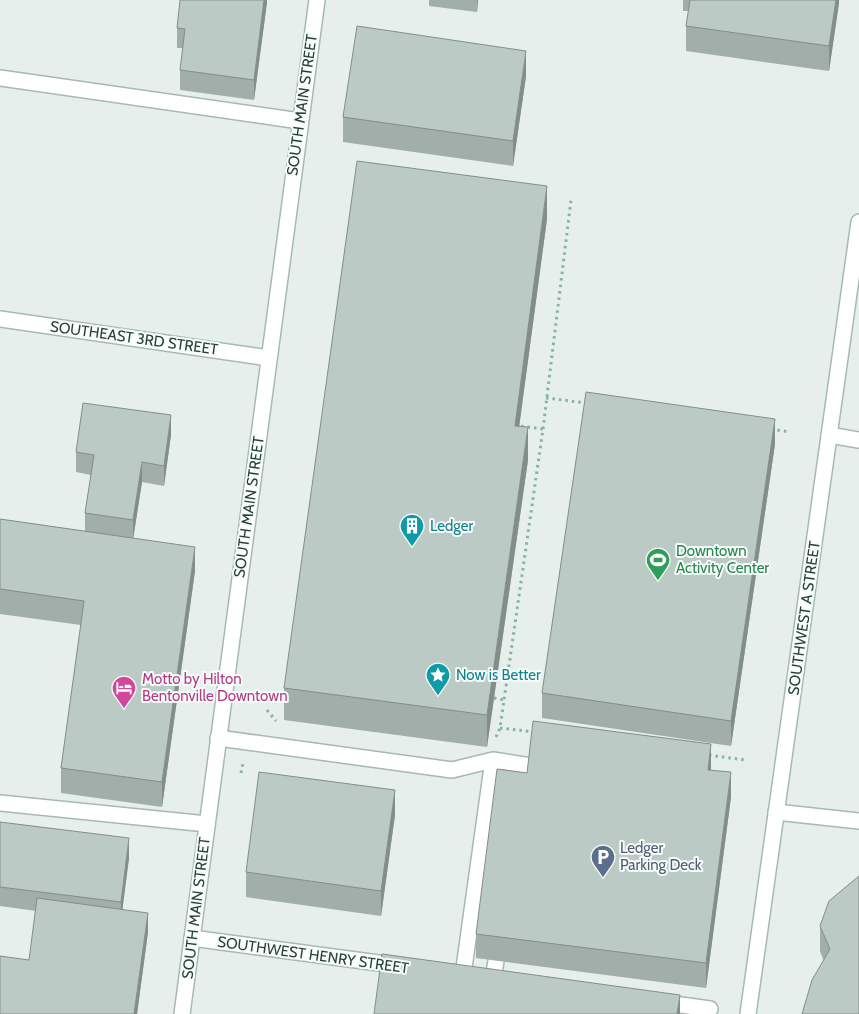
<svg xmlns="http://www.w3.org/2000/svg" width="859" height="1014" viewBox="0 0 859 1014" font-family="Cabin,sans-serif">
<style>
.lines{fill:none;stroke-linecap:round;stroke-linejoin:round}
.lane-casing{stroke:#a8b8b2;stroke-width:18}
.street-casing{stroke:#a8b8b2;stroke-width:18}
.secondary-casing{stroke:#a4bbb3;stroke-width:18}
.path{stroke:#86b3a5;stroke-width:3;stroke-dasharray:2.5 4;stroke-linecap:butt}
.lane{stroke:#fff;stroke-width:15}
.street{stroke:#fff;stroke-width:15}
.secondary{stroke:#fff;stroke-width:15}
.wall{fill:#a1aea9}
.shaded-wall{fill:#838d89}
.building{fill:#bbcac4;stroke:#838d89}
.labels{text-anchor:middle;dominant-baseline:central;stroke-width:4;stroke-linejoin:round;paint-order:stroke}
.street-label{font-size:15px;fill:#24423a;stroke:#f7fbf9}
.culture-label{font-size:15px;fill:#0d838f;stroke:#f7fbf9;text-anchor:start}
.leisure-label{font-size:15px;fill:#27864d;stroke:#f7fbf9;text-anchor:start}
.hotel-label{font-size:15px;fill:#b23c85;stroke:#f7fbf9;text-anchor:start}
.service-label{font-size:15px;fill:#4e5e75;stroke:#f7fbf9;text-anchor:start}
</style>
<rect width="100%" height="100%" fill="#e6efeb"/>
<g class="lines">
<defs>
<path id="lane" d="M0,78l300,43
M218,738l234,32 41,-10 38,6
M0,803l207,21
M776,812l83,9
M496,961l-3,18 10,1
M463,975l30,-215
M659,1002l51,7"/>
<path id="street" d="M829,435l30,5
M192,938l209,28"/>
<path id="secondary" d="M0,319l269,39
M182,1014l135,-1014
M748,1014l111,-792"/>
</defs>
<use href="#lane" class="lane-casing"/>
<use href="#street" class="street-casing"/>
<use href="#secondary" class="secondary-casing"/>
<path class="path" d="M546,398l41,5
M543,429l28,-229
M771,429l19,3
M494,698l10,2
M267,710l9,11
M500,728l35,4
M496,737l4,-9 43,-299 -23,-3
M709,755l36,5
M241,773l2,-10"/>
<use href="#lane" class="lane"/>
<use href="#street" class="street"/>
<use href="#secondary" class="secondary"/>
</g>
<path class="wall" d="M267,0l-13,100 -74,-10v-20l3,-22h-6v-20z
M429,0h49l-1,12 -48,-6z
M683,0h156l-10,71 -143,-20v-25l3,-15h-6z
M526,76l-13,90 -170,-24v-25z
M547,219l-28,207 9,34 -41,287 -203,-27v-32z
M171,435l-7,51 -22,-4 -9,56 62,33 -33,236 -101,-14v-25l20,-143 -81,-11v-95l85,12v-18l6,-38 -15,-3v-20z
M775,444l-44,302 -189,-28v-25z
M711,770l20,27 -25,191 -230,-30v-24l51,-161z
M395,815l-14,101 -135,-19v-25z
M0,822l129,36 -7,51 26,23 -11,82h-137l29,-54 7,-49 -36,-5z
M820,926l39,88 -36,-55 -3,-8z"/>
<path class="shaded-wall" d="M264,0h3v3l-13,97v-20z
M477,0h1l-1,12z
M836,0h3v4l-10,67v-25z
M526,51v25l-13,90v-25z
M547,186v33l-32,239v-32z
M171,415v20l-7,51v-20z
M775,419v25l-44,302v-25z
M528,427v33l-41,287v-32z
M142,462v20l-9,58v-20z
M195,547v24l-33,236v-25z
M711,744v25l-3,25v-24z
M731,772v25l-25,191v-25z
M395,790v25l-14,101v-25z
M129,838v20l-8,63v-19z
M148,913v19l-11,82h-3z
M680,995v19h-3z"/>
<path class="building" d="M180,0h84l-10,80 -74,-10 5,-41 -8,-1z
M690,0h146l-7,46 -143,-20z
M357,26l169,25 -13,90 -170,-24z
M357,161l190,25 -32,240 13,1 -41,288 -203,-27z
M586,392l189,27 -44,302 -189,-28z
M83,403l88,12 -7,51 -22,-4 -9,58 -48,-7 9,-58 -18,-3z
M0,519l195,28 -33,235 -101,-14 23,-167 -84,-12z
M533,721l178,23 -3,26 23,2 -25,191 -230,-29 21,-165 30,4z
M259,772l136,18 -14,101 -135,-19z
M0,822l129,16 -8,64 -121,-15z
M859,876v138h-57l10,-34 18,-31 -10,-23 9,-25z
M37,898l111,15 -14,101h-134v-58l29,4z
M382,954l298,41 -3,19h-303z"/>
<defs>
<symbol id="building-pin" viewBox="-11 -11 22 30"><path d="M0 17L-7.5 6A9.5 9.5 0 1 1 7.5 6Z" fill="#0f9aa8" stroke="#f7fbf9"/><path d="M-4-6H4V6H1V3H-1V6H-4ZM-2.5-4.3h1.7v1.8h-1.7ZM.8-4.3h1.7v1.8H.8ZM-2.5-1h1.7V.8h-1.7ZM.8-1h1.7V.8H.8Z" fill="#fff"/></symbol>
<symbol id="stadium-pin" viewBox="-11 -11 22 30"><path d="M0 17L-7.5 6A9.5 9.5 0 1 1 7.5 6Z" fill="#2e9e5b" stroke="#f7fbf9"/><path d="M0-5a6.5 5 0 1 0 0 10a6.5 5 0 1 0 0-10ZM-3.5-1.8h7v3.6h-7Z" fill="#fff"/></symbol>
<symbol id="sight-pin" viewBox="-11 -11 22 30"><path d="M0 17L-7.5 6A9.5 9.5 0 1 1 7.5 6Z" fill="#0f9aa8" stroke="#f7fbf9"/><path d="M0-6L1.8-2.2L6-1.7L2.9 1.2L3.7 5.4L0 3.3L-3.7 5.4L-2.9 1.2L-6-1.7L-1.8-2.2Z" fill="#fff"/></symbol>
<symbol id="hotel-pin" viewBox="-11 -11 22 30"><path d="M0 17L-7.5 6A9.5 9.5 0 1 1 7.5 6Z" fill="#d1479c" stroke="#f7fbf9"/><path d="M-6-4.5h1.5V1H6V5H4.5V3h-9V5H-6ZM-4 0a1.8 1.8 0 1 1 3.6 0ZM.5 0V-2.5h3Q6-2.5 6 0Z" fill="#fff"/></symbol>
<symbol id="parking-pin" viewBox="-11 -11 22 30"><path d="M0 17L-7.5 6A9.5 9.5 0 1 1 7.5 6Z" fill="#5c6f8a" stroke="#f7fbf9"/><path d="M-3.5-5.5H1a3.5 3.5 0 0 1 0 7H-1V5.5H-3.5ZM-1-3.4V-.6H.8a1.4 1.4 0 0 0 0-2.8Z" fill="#fff"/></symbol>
</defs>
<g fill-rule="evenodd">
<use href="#building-pin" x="398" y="512" width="28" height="38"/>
<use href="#stadium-pin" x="644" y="546" width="28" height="38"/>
<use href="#sight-pin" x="424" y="661" width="28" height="38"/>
<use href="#hotel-pin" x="110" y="674" width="28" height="38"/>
<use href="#parking-pin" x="589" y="843" width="28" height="38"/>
</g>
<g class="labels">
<g class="street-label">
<text transform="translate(302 105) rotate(-82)">SOUTH MAIN STREET</text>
<text transform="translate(134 338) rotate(8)">SOUTHEAST 3RD STREET</text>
<text transform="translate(249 507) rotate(-82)">SOUTH MAIN STREET</text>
<text transform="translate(804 618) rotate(-82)">SOUTHWEST A STREET</text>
<text transform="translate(196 908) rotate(-83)">SOUTH MAIN STREET</text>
<text transform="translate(313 955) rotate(8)">SOUTHWEST HENRY STREET</text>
</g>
<g class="culture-label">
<text x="430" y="526">Ledger</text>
<text x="456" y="675">Now is Better</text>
</g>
<g class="leisure-label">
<text x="676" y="551">Downtown<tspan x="676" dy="17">Activity Center</tspan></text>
</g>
<g class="hotel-label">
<text x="142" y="679">Motto by Hilton<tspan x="142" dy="17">Bentonville Downtown</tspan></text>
</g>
<g class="service-label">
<text x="620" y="848">Ledger<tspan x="620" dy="17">Parking Deck</tspan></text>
</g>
</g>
</svg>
